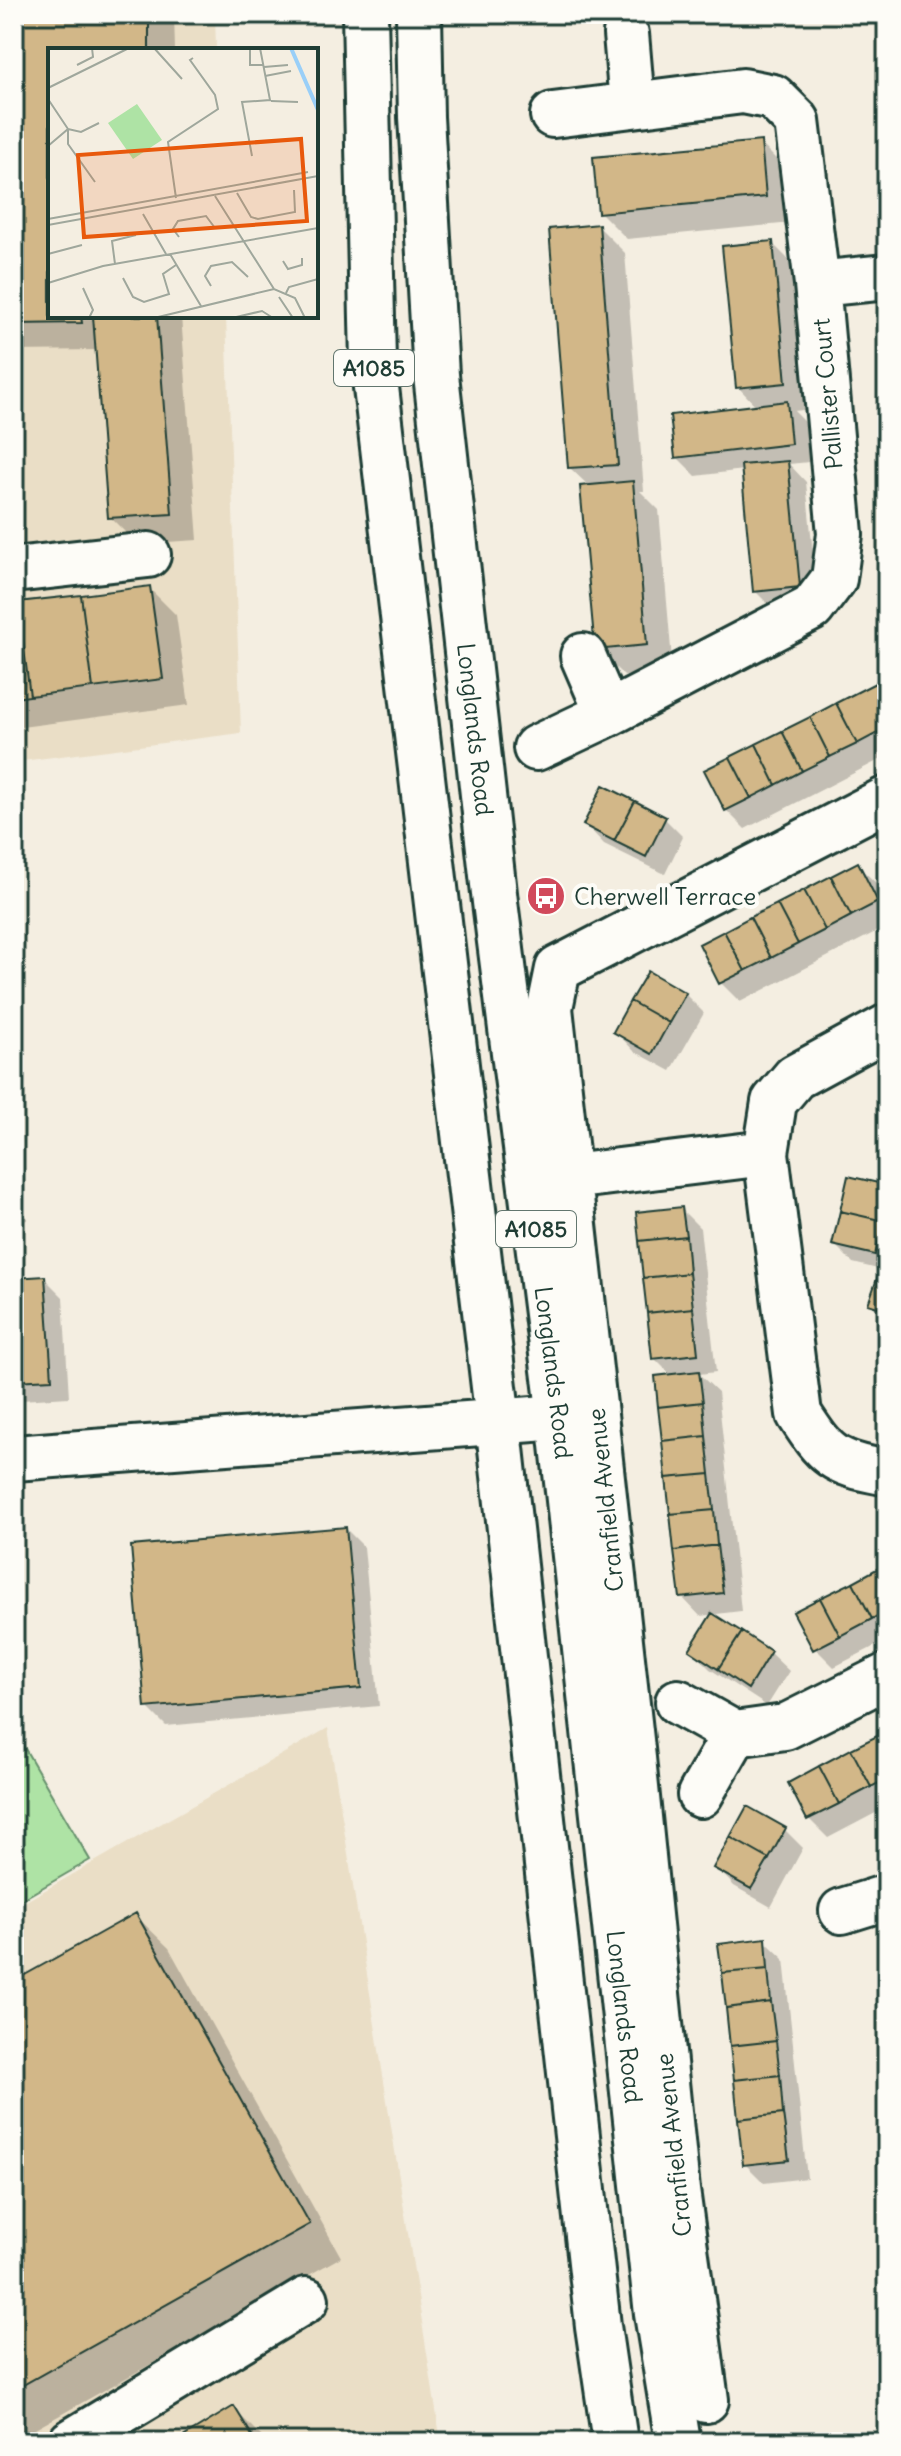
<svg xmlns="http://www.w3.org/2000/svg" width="901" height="2456" viewBox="0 0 901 2456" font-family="Delius,sans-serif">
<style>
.built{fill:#eadec6}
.green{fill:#aee3a5;stroke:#66906c;stroke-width:2}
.shadow{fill:#0003}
.building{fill:#d2b788;stroke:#1f3d34;stroke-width:2}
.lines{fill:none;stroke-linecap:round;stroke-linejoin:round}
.minor-casing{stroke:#1f3d34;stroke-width:50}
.major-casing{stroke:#1f3d34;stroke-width:50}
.minor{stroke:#fdfcf7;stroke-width:44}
.major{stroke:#fdfcf7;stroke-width:44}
.labels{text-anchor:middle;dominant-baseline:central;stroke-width:8;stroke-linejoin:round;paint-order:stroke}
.shield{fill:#fdfcf7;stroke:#62766e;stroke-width:2}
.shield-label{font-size:22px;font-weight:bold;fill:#1f3d34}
.street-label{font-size:24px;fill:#1f3d34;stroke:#fdfcf7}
.poi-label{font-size:24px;fill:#1f3d34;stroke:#fdfcf7;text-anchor:start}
.inset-river{fill:none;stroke:#99cff8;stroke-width:4}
.inset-road{fill:none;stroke:#9fa79c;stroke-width:2}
.view{fill:#e8590c;fill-opacity:0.15;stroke:#e8590c;stroke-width:4}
.inset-edge{fill:none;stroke:#1f3d34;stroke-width:4}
</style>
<rect width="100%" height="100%" fill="#f4eee1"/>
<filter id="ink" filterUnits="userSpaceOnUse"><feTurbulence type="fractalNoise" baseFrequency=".0125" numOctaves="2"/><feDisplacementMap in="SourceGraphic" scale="16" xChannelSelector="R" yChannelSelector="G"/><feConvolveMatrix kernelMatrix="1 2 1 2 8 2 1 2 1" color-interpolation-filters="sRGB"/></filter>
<g filter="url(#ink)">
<path class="built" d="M14,14h201l1,36h-166v266h176l15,417 -227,29z
M328,1728l113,714h-427v-534z"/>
<path class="green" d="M14,1730l76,130 -76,44z"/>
<path class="shadow" d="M14,14h160l1,36h-125v266h131l17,224 -61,4 -27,-27 -12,-167 -84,1z
M760,143l27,27 5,53 -165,16 -27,-27z
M598,226l27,27 19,238h-4l19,19 14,162 -49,4 -27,-27 -7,-162 -20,-19z
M772,243l27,27 13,139 -18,2 11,11 4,40 -20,2 17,18 12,123 -44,5 -19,-19 -12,-121 -47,6 -19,-19 80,-50 -19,-20z
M149,588l27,27 13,90 -175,23v-124z
M887,679v77l-142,73 -19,-19z
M665,819l18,18 -18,37 -61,-30 -18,-19z
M857,865l19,18 11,22v21l-147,76 -19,-19z
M685,994l19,19 -33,58 -37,-20 -18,-19z
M887,1137v13l-6,-10z
M849,1179l38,8v133l-17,-17 12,-33 -29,-7 -19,-19z
M14,1193l14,26 -14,8z
M682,1210l18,18 16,144 -17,2 19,18 23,219 -41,5 -18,-19 -10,-221 -18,-18z
M44,1278l19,19 6,100 -48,3 -7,-7v-113z
M346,1529l18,18 15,159 -213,20 -19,-19z
M887,1566v74l-53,27 -19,-19 -19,-35z
M713,1616l57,37 19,18 -22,35 -57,-37 -19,-19z
M887,1733v74l-59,31 -19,-19 -18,-35z
M784,1829l19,19 -32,59 -37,-21 -18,-19z
M135,1915l34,33 172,309 -327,184v-458z
M765,1941l19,18 23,219 -43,5 -19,-19z
M234,2409l33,33h-88z"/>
<path class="building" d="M14,14h135v36h-99v266h31l1,7 -68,1z
M761,141l5,56 -168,16 -5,-56z
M599,224l19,241 -50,3 -19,-239z
M773,241l13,142 -50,5 -14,-142z
M93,316h64l15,198 -64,4z
M787,401l4,43 -116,14 -5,-43z
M788,461l12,126 -47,5 -12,-127z
M633,481l14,164 -52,5 -15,-164z
M150,586l13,93 -70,9 -12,-93z
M81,595l12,93 -63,8 -12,-94z
M18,602l12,94 -16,2v-95z
M887,677v51l-30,16 -21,-41z
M836,703l21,41 -27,13 -20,-40z
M810,717l20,40 -28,14 -20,-40z
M782,731l20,40 -26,14 -20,-41z
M756,744l20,41 -25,13 -21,-41z
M730,757l21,41 -26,13 -21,-41z
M603,785l32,16 -21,40 -31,-16z
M635,801l31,16 -20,40 -32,-16z
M858,862l20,40 -27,14 -20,-40z
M831,876l20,40 -26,14 -21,-40z
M804,890l21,40 -27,14 -21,-40z
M777,904l21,40 -27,14 -21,-41z
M750,917l21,41 -26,13 -21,-40z
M724,931l21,40 -26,13 -20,-40z
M648,971l38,22 -17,30 -39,-22z
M630,1001l39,22 -17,31 -39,-22z
M848,1176l39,9 -3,36 -44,-10z
M682,1207l4,29 -47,5 -3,-29z
M840,1211l44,10 -9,34 -43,-10z
M686,1236l3,37 -46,5 -4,-37z
M883,1262l4,1v47l-19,-6z
M689,1273l4,35 -46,5 -4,-35z
M45,1276l7,103 -38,2v-103z
M693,1308l5,46 -46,5 -5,-46z
M699,1371l4,31 -45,5 -3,-31z
M703,1402l3,34 -44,5 -4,-34z
M706,1436l4,38 -44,4 -4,-37z
M710,1474l4,36 -44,4 -4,-36z
M714,1510l3,35 -43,6 -4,-37z
M346,1527l15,161 -216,20 -14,-162z
M717,1545l6,48 -43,5 -6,-47z
M886,1564l1,47 -15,8 -19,-37z
M853,1582l19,37 -32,17 -20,-38z
M820,1598l20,38 -27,14 -20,-38z
M712,1613l30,19 -24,37 -29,-19z
M742,1632l29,19 -23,38 -30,-20z
M883,1733l4,8v38l-16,8 -20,-38z
M851,1749l20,38 -32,17 -20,-38z
M819,1766l20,38 -32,16 -19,-37z
M747,1806l39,22 -17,31 -39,-22z
M730,1837l39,22 -18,30 -38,-21z
M136,1913l174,311 -296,166v-409z
M766,1938l2,31 -46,4 -4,-29z
M768,1969l3,33 -45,6 -4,-35z
M771,2002l5,39 -46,5 -4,-38z
M776,2041l4,34 -46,5 -4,-34z
M780,2075l3,39 -45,5 -4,-39z
M783,2114l6,46 -46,5 -5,-46z
M234,2406l22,36h-81z"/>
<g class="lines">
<defs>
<path id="minor" d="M626,34l6,70
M817,284l70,-7
M14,570l134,-15
M583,656l25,58
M536,748l72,-34 204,-106 22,-29 6,-45 -23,-250 -20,-163 -24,-24 -30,-6 -190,24
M887,1027l-92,50 -21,25 -8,51 33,261c27,42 34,49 84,58l4,-3
M570,1177l196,-24
M14,1458l546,-41
M678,1702l57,32
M700,1795l35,-61 50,-7 102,-51
M842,1911l45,-14
M706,2400l-29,-210 -44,-432 -83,-750 8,-39 329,-170
M71,2442l235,-142"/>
<g id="major">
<path d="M365,14l8,348 125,1059 100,905 17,116"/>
<path id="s1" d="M419,14l2,103 15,258 59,527 65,515 97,897 21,128"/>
</g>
</defs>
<use href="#minor" class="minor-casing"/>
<use href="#major" class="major-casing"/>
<use href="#minor" class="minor"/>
<use href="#major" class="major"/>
</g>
</g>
<defs>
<symbol id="bus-disc" viewBox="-11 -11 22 22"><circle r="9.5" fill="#d1495b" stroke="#fdfcf7"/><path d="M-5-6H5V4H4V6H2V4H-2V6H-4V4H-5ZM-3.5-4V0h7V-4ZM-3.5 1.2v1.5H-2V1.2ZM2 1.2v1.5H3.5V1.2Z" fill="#fff"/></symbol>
</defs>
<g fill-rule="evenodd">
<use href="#bus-disc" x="524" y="874" width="44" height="44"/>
</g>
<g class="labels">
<g class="shield">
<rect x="334" y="350" width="80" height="36" rx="6"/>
<rect x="496" y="1211" width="80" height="36" rx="6"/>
</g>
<g class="shield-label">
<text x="374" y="368">A1085</text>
<text x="536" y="1229">A1085</text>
</g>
<g class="street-label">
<text transform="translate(827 394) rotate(-95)">Pallister Court</text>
<text stroke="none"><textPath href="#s1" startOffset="718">Longlands Road</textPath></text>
<text stroke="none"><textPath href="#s1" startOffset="1366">Longlands Road</textPath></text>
<text transform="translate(605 1500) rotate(-96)">Cranfield Avenue</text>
<text stroke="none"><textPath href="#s1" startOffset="2014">Longlands Road</textPath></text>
<text transform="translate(673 2145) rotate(-96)">Cranfield Avenue</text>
</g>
<g class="poi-label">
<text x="574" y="896">Cherwell Terrace</text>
</g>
</g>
<g transform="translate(48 48)">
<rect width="270" height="270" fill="#f4eee1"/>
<path d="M89,56l25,36 -29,19 -25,-36z" fill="#aee3a5"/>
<path class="inset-river" d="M243,0l27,62"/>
<path class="inset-road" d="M106,0l28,31M202,0v17h13M29,17l16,-8 -1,-9M216,19l24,-2M217,28l26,-5M0,40l81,-40M0,51l20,30 -20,17M223,53l27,1M204,108l-10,-54 28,-2 -10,-52M47,134l-27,-38v-15l13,3 18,-9M189,145l14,24 7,2 37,-7 -1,-22M167,148l59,93M128,150l-8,-56 50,-33 -3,-14 -25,-35 3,-2M95,166l23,40M0,171l260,-47M0,177l270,-49M131,189l-6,-8 5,-8 28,-5 9,12M0,206l34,-9M122,206l31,52M235,213l5,8 14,-4v-7M67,216l-3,-23 24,-6M75,230l10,19 11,5 25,-8 -6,-20 13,-9M0,235l55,-17 215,-38M163,238l-6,-10 6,-10 21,-4 16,15M35,240l10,22 -4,8M238,245l3,-6 29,-8M231,249l14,21M106,270l120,-29 21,9 10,20M184,270l30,-7 11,7"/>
<path class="view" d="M253,91l6,82 -223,16 -6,-82z"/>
<rect width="270" height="270" class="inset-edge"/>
</g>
<rect width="901" height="2456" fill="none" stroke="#fdfcf7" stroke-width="48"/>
<rect x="24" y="24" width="853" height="2408" fill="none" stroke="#1f3d34" stroke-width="3" filter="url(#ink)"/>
</svg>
